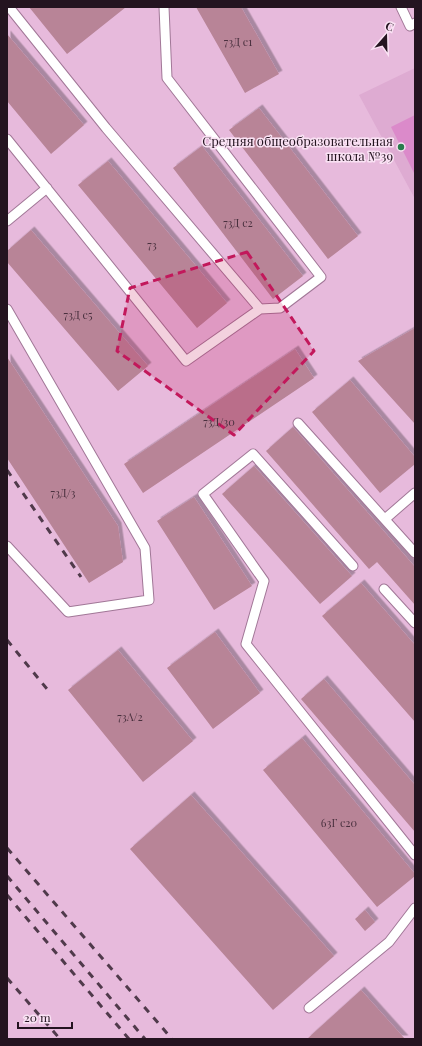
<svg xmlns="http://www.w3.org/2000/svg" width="422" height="1046" viewBox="0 0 422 1046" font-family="'Playfair Display',serif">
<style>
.built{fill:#deabd2}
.green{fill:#db8aca}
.building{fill:#b88497;filter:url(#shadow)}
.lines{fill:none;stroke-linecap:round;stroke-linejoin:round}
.lane-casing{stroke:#a17797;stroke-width:11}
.lane{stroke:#fff;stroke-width:9}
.rail{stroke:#503a4b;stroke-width:3;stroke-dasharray:7 7;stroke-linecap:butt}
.marked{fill:#c2185b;fill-opacity:0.2;stroke:#c2185b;stroke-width:3;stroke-dasharray:8 5;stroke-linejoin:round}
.poi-dot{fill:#2a7c4d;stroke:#fae2f4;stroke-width:1.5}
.labels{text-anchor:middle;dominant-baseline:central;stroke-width:3;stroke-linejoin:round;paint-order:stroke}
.number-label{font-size:11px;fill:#49303e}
.poi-label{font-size:13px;fill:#241420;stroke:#fae2f4;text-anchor:end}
</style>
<defs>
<filter id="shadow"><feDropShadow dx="3.5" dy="-3.5" stdDeviation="0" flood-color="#0004"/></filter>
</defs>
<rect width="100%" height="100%" fill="#e7badc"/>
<path class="built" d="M415,68v131l-56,-104z"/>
<path class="green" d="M415,115v60l-24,-48z"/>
<path class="building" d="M29,7h97l-59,47z
M196,7h45l38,67 -34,19z
M7,34l77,91 -33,29 -44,-53z
M259,108l99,128 -30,23 -99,-129z
M202,146l101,130 -30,23 -100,-131z
M108,161l119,142 -30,25 -119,-143z
M31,230l117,136 -30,25 -111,-129v-11z
M415,328v96l-57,-63z
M295,349l19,29 -171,115 -19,-29z
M7,357l111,169 5,36 -34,21 -82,-125z
M350,380l65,77v7l-35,29 -68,-81z
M293,427l122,140v38l-38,-43 -8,7 -103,-118z
M254,466l98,110 -32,28 -98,-110z
M194,497l58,89 -38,24 -57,-89z
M361,583l54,62v77l-93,-106z
M215,632l45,61 -47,36 -46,-61z
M118,650l75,91 -50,41 -75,-92z
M324,679l91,106v47l-114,-133z
M302,738l113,136v2l-38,31 -114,-137z
M191,795l143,161 -61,54 -143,-161z
M365,910l10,12 -10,9 -10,-12z
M361,990l44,49h-98z"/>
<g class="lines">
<defs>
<path id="lane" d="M9,7l97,121 154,181
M401,7l9,19 5,-3
M7,139l179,222 74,-52 20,-1 41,-31 -154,-199 -3,-71
M7,221l40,-33
M7,309l138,239 4,52 -81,12 -61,-66
M298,423l117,130
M385,519l30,-26
M353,566l-100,-112 -50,40 61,87 -18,63 169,211
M384,589l31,34
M309,1008l80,-66 26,-34"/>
</defs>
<use href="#lane" class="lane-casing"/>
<use href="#lane" class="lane"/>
<path class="rail" d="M7,470l74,107
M7,640l40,49
M7,848l165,191
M7,876l138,163
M7,895l122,144
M7,978l53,61"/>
</g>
<path class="marked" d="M247,252l67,99 -80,84 -117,-84 13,-63z"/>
<circle class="poi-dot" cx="401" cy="147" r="4"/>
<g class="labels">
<g class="number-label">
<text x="238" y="41">73Д с1</text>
<text x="238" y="222">73Д с2</text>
<text x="152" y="244">73</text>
<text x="78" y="314">73Д с5</text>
<text x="219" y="421">73Д/30</text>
<text x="63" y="492">73Д/3</text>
<text x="130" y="716">73А/2</text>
<text x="339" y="822">63Г с20</text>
</g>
<g class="poi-label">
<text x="393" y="140">Средняя общеобразовательная<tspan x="393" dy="15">школа №39</tspan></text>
</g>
</g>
<rect width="422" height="1046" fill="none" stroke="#241420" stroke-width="16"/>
<g transform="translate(386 36) rotate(20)" stroke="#fae2f4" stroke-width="3" paint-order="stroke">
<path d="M0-3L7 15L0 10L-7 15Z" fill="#241420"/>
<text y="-6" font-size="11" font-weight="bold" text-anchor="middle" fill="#241420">С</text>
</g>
<path d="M18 1022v6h54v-6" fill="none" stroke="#241420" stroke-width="2"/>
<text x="24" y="1022" font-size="12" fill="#241420" stroke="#fae2f4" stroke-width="3" paint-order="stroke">20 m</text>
</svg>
